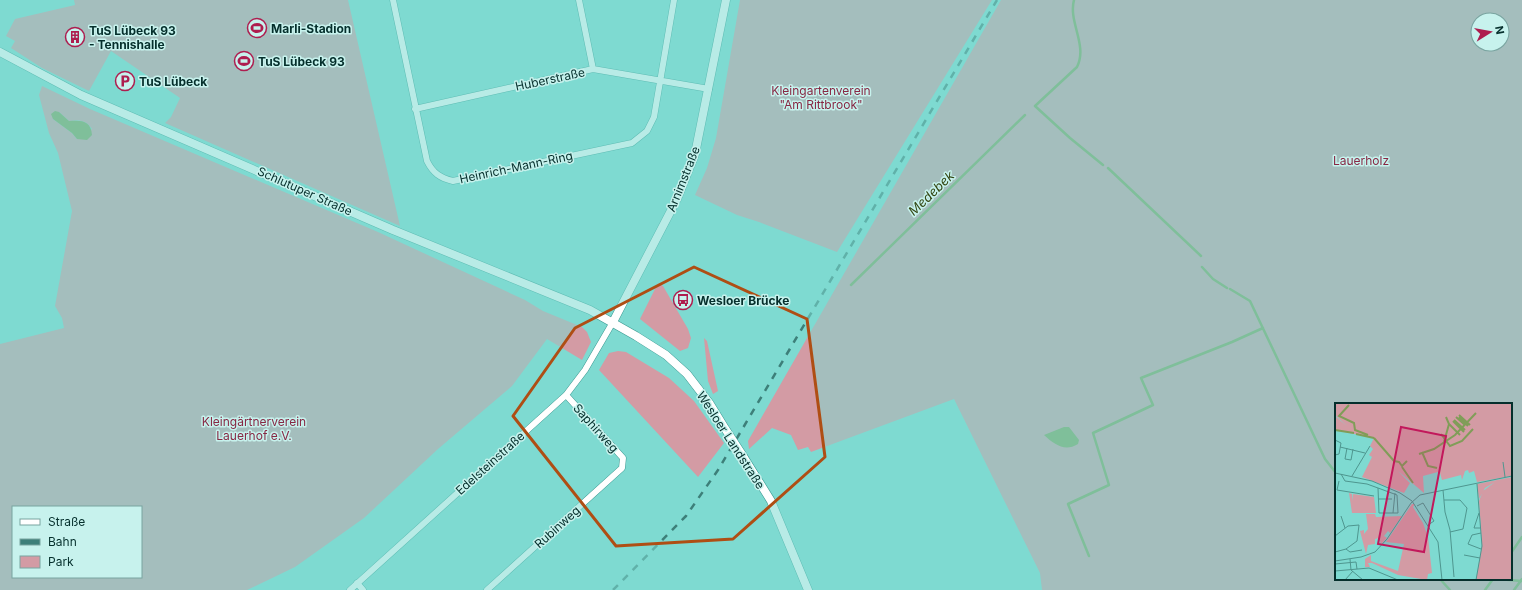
<svg xmlns="http://www.w3.org/2000/svg" width="1522" height="590" viewBox="0 0 1522 590" font-family="Inter,sans-serif">
<style>
.green{fill:#d39ba4;fill-rule:evenodd}
.water{fill:#809d58}
.lines{fill:none;stroke-linecap:round;stroke-linejoin:round}
.stream{stroke:#809d58;stroke-width:2.5}
.minor-casing{stroke:#399890;stroke-width:7}
.secondary-casing{stroke:#399890;stroke-width:9}
.minor{stroke:#fff;stroke-width:6}
.secondary{stroke:#fff;stroke-width:8}
.rail{stroke:#3d7f79;stroke-width:2.5;stroke-dasharray:7 7;stroke-linecap:butt}
.secondary-bridge-casing{stroke:#399890;stroke-width:9;stroke-linecap:butt}
.secondary-bridge{stroke:#fff;stroke-width:8}
.marked{fill:none;stroke:#af4e14;stroke-width:3;stroke-linejoin:round}
.labels{text-anchor:middle;dominant-baseline:central;stroke-width:3;stroke-linejoin:round;paint-order:stroke}
.poi-label{font-size:12px;font-weight:bold;fill:#052f2c;stroke:#c7f2ed;text-anchor:start}
.street-label{font-size:12px;fill:#052f2c;stroke:#c7f2ed}
.park-label{font-size:12px;fill:#872743;stroke:#c7f2ed}
.water-label{font-size:13px;font-style:italic;fill:#334613;stroke:#c7f2ed}
.inset-river{fill:none;stroke:#809d58;stroke-width:2}
.inset-road{fill:none;stroke:#4e968f;stroke-width:1}
.view{fill:#c2185b;fill-opacity:0.15;stroke:#c2185b;stroke-width:2}
.inset-edge{fill:none;stroke:#052f2c;stroke-width:2}
</style>
<rect width="100%" height="100%" fill="#7edad1"/>
<path class="green" d="M74,0h274l52,226 -235,-103 6,-6 9,-19 -69,-47 -22,40 -47,-23 -31,-20 4,-7 -9,-5 9,-17 60,-14z
M740,0h252l-155,252 -78,-30 -22,-7 -42,-20 12,-27 9,-30z
M1001,0h521v590h-480l-2,-17 -86,-174 -143,53 -3,-5 -10,3 -7,-15 -19,-7 -23,21 -1,-8zM1478,20h24v24h-24zM1336,404h175v175h-175z
M42,86l48,23 288,123 147,68 18,11 39,16 5,5 4,10 -9,18 -35,-21 -35,47 -74,63 -74,69 -69,49 -48,23h-247v-246l64,-16 -2,-10 -7,-12 17,-95 -14,-58 -9,-20 -10,-38zM59,112l10,9c10,-1 17,-1 23,8l-15,10 -5,-6 -19,-14zM13,507h128v70h-128z
M658,283l5,3 25,43 3,9 -3,10 -8,3 -40,-32z
M704,338l3,3 11,50 -5,3 -5,-13z
M618,351l8,1 43,26 25,23 30,42 -26,34 -99,-107 10,-17z"/>
<path class="water" d="M55,111l4,1 10,9c12,-1 22,-1 23,14l-5,5 -10,-1 -5,-6 -19,-14 -2,-5z
M1064,427h5l10,13 -1,4c-13,8 -23,1 -34,-9z"/>
<g class="lines">
<path class="stream" d="M1074,0c-6,22 14,45 3,67l-42,39 35,32 33,27
M1108,168l93,88
M1202,267l11,12 14,9
M851,285l174,-170
M1230,289l20,12 75,158 11,14
M1511,553l11,-16
M1089,556l-21,-52 41,-19 -16,-52 60,-28 -12,-27 91,-36 31,-14
M1440,579l10,11
M1497,579l25,2
M1485,590l8,-11
M1514,590l8,-11"/>
<defs>
<path id="minor" d="M393,0l34,161c6,12 13,17 26,20l179,-38 15,-12 7,-14 20,-117
M579,0l14,69
M415,109l178,-40 116,20
M357,583l6,7
M350,590l216,-195 19,-25 28,-48
M487,590l135,-122 1,-10 -57,-63"/>
<path id="secondary" d="M0,52l81,43 312,135 197,80 46,26 30,19 21,19 23,30 16,26
M613,322l64,-123 18,-45 31,-154
M743,456l28,45 37,89"/>
</defs>
<use href="#minor" class="minor-casing"/>
<use href="#secondary" class="secondary-casing"/>
<use href="#minor" class="minor"/>
<use href="#secondary" class="secondary"/>
<path class="rail" d="M613,590l73,-74 32,-46 279,-470"/>
<defs>
<path id="secondary-bridge" d="M726,430l17,26"/>
</defs>
<use href="#secondary-bridge" class="secondary-bridge-casing"/>
<use href="#secondary-bridge" class="secondary-bridge"/>
</g>
<path d="M0 0H1522V590H0ZM694,267l113,52 18,138 -92,82 -117,7 -103,-130 62,-88z" fill="#7edad1" fill-opacity=".55" fill-rule="evenodd"/>
<path class="marked" d="M694,267l113,52 18,138 -92,82 -117,7 -103,-130 62,-88z"/>
<defs>
<symbol id="stadium-ring" viewBox="-11 -11 22 22"><circle r="9.5" fill="#c7f2ed" stroke="#ae1d4f" stroke-width="1.5"/><path d="M0-5a6.5 5 0 1 0 0 10a6.5 5 0 1 0 0-10ZM-3.5-1.8h7v3.6h-7Z" fill="#ae1d4f"/></symbol>
<symbol id="building-ring" viewBox="-11 -11 22 22"><circle r="9.5" fill="#c7f2ed" stroke="#ae1d4f" stroke-width="1.5"/><path d="M-4-6H4V6H1V3H-1V6H-4ZM-2.5-4.3h1.7v1.8h-1.7ZM.8-4.3h1.7v1.8H.8ZM-2.5-1h1.7V.8h-1.7ZM.8-1h1.7V.8H.8Z" fill="#ae1d4f"/></symbol>
<symbol id="parking-ring" viewBox="-11 -11 22 22"><circle r="9.5" fill="#c7f2ed" stroke="#ae1d4f" stroke-width="1.5"/><path d="M-3.5-5.5H1a3.5 3.5 0 0 1 0 7H-1V5.5H-3.5ZM-1-3.4V-.6H.8a1.4 1.4 0 0 0 0-2.8Z" fill="#ae1d4f"/></symbol>
<symbol id="bus-ring" viewBox="-11 -11 22 22"><circle r="9.5" fill="#c7f2ed" stroke="#ae1d4f" stroke-width="1.5"/><path d="M-5-6H5V4H4V6H2V4H-2V6H-4V4H-5ZM-3.5-4V0h7V-4ZM-3.5 1.2v1.5H-2V1.2ZM2 1.2v1.5H3.5V1.2Z" fill="#ae1d4f"/></symbol>
</defs>
<g fill-rule="evenodd">
<use href="#stadium-ring" x="246" y="17" width="22" height="22"/>
<use href="#building-ring" x="64" y="26" width="22" height="22"/>
<use href="#stadium-ring" x="233" y="50" width="22" height="22"/>
<use href="#parking-ring" x="114" y="70" width="22" height="22"/>
<use href="#bus-ring" x="672" y="289" width="22" height="22"/>
</g>
<g class="labels">
<g class="poi-label">
<text x="271" y="28">Marli-Stadion</text>
<text x="89" y="30">TuS Lübeck 93<tspan x="89" dy="14">- Tennishalle</tspan></text>
<text x="258" y="61">TuS Lübeck 93</text>
<text x="139" y="81">TuS Lübeck</text>
<text x="697" y="300">Wesloer Brücke</text>
</g>
<g class="street-label">
<text transform="translate(550 79) rotate(-12)">Huberstraße</text>
<text transform="translate(516 167) rotate(-12)">Heinrich-Mann-Ring</text>
<text transform="translate(683 179) rotate(-68)">Arnimstraße</text>
<text transform="translate(305 191) rotate(24)">Schlutuper Straße</text>
<text transform="translate(596 428) rotate(48)">Saphirweg</text>
<text transform="translate(731 440) rotate(57)">Wesloer Landstraße</text>
<text transform="translate(490 463) rotate(-42)">Edelsteinstraße</text>
<text transform="translate(557 527) rotate(-42)">Rubinweg</text>
</g>
<g class="park-label">
<text x="821" y="90">Kleingartenverein<tspan x="821" dy="14">"Am Rittbrook"</tspan></text>
<text x="1361" y="160">Lauerholz</text>
<text x="254" y="421">Kleingärtnerverein<tspan x="254" dy="14">Lauerhof e.V.</tspan></text>
</g>
<g class="water-label">
<text transform="translate(931 193) rotate(-44)">Medebek</text>
</g>
</g>
<g transform="translate(1335 403)">
<rect width="177" height="177" fill="#7edad1"/>
<path d="M0,0h177v73l-35,6 -3,-11 -5,2 -1,-3 -3,1 -3,9 -1,-5 -19,5 -2,-7 -2,-1 -15,4 1,17 -26,-22 12,12 -6,10 -42,-16 10,-20 -3,-2 4,-6 -3,-3 4,-8 -39,-8v-14l12,10 -12,-11zM177,74v103h-36l6,-35 -3,-44 4,-10 12,-9 -10,6 -6,11 -2,-15zM14,90l3,1v7l1,-7 21,3 2,16h-24zM77,101h3l-2,3 10,16 5,14 4,36 -4,1 -1,6 -29,-5 -26,-12h-4l2,4h-5v-8l6,-4v6l27,10 6,-27 -18,-2zM31,111h9l1,3 26,-1 -12,17 -2,-2 -4,5 3,2 -6,6 -2,-6 -4,1v5l-7,1 -2,9 -6,-23 4,-1v4l4,-5z" fill="#d39ba4"/>
<path class="inset-river" d="M14,2l-10,11 15,7 1,7 13,5M124,12l11,10M121,14l9,8M124,14l9,9M119,17l11,10M118,18l11,11M114,21l11,11M0,27l19,3M21,31l18,4M106,31l9,12 12,-5 11,-12M39,35l20,23 5,1 3,4 5,-5M109,39l5,-18 -3,-7M87,49l6,14 9,2M84,51l15,-5 21,-14 21,-22M67,64l11,16"/>
<path class="inset-road" d="M0,37l6,3 -2,11 -4,1M5,44l25,6M12,45l-2,11 6,1 2,-11M168,59l2,15M0,70l37,8 28,12 12,8M6,71l4,7 22,3 11,4 19,7 1,18h-19l-1,-25M17,73l18,-30M4,78l-2,9 37,6M108,87l2,22 5,18 4,47M43,96h14M109,97h16l7,8 -4,21 -13,3M77,98l26,41 4,38M82,103l6,-3 11,18 -6,4M58,110l2,-20M144,110l-5,15h6M6,113l4,12M146,130l-9,2 -4,9 13,5M0,133l13,-10 11,-1 -2,16 -11,8 -11,3M11,146l4,3 12,-2M129,152l16,3M15,156l1,11 12,10M0,158l26,-4 14,-5 12,-13 24,-36 9,-8 92,-19M0,161l21,-2 1,7M0,168l34,-3 29,12M10,177l8,-9M141,177l6,-34 -5,-62"/>
<path class="view" d="M66,24l45,9 -22,116 -46,-8z"/>
<rect width="177" height="177" class="inset-edge"/>
</g>
<rect x="12" y="506" width="130" height="72" fill="#c7f2ed" stroke="#79a4a0"/>
<rect x="20" y="519" width="20" height="6" fill="#ffffff" stroke="#79a4a0"/>
<text x="48" y="526" font-size="12" fill="#052f2c">Straße</text>
<rect x="20" y="539" width="20" height="6" fill="#3d7f79" stroke="#79a4a0"/>
<text x="48" y="546" font-size="12" fill="#052f2c">Bahn</text>
<rect x="20" y="556" width="20" height="12" fill="#d39ba4" stroke="#79a4a0"/>
<text x="48" y="566" font-size="12" fill="#052f2c">Park</text>
<g transform="translate(1490 32) rotate(79)"><circle r="19" fill="#c7f2ed" stroke="#79a4a0"/>
<path d="M0-3L7 15L0 10L-7 15Z" fill="#ae1d4f"/>
<text y="-6" font-size="11" font-weight="bold" text-anchor="middle" fill="#052f2c">N</text>
</g>
</svg>
